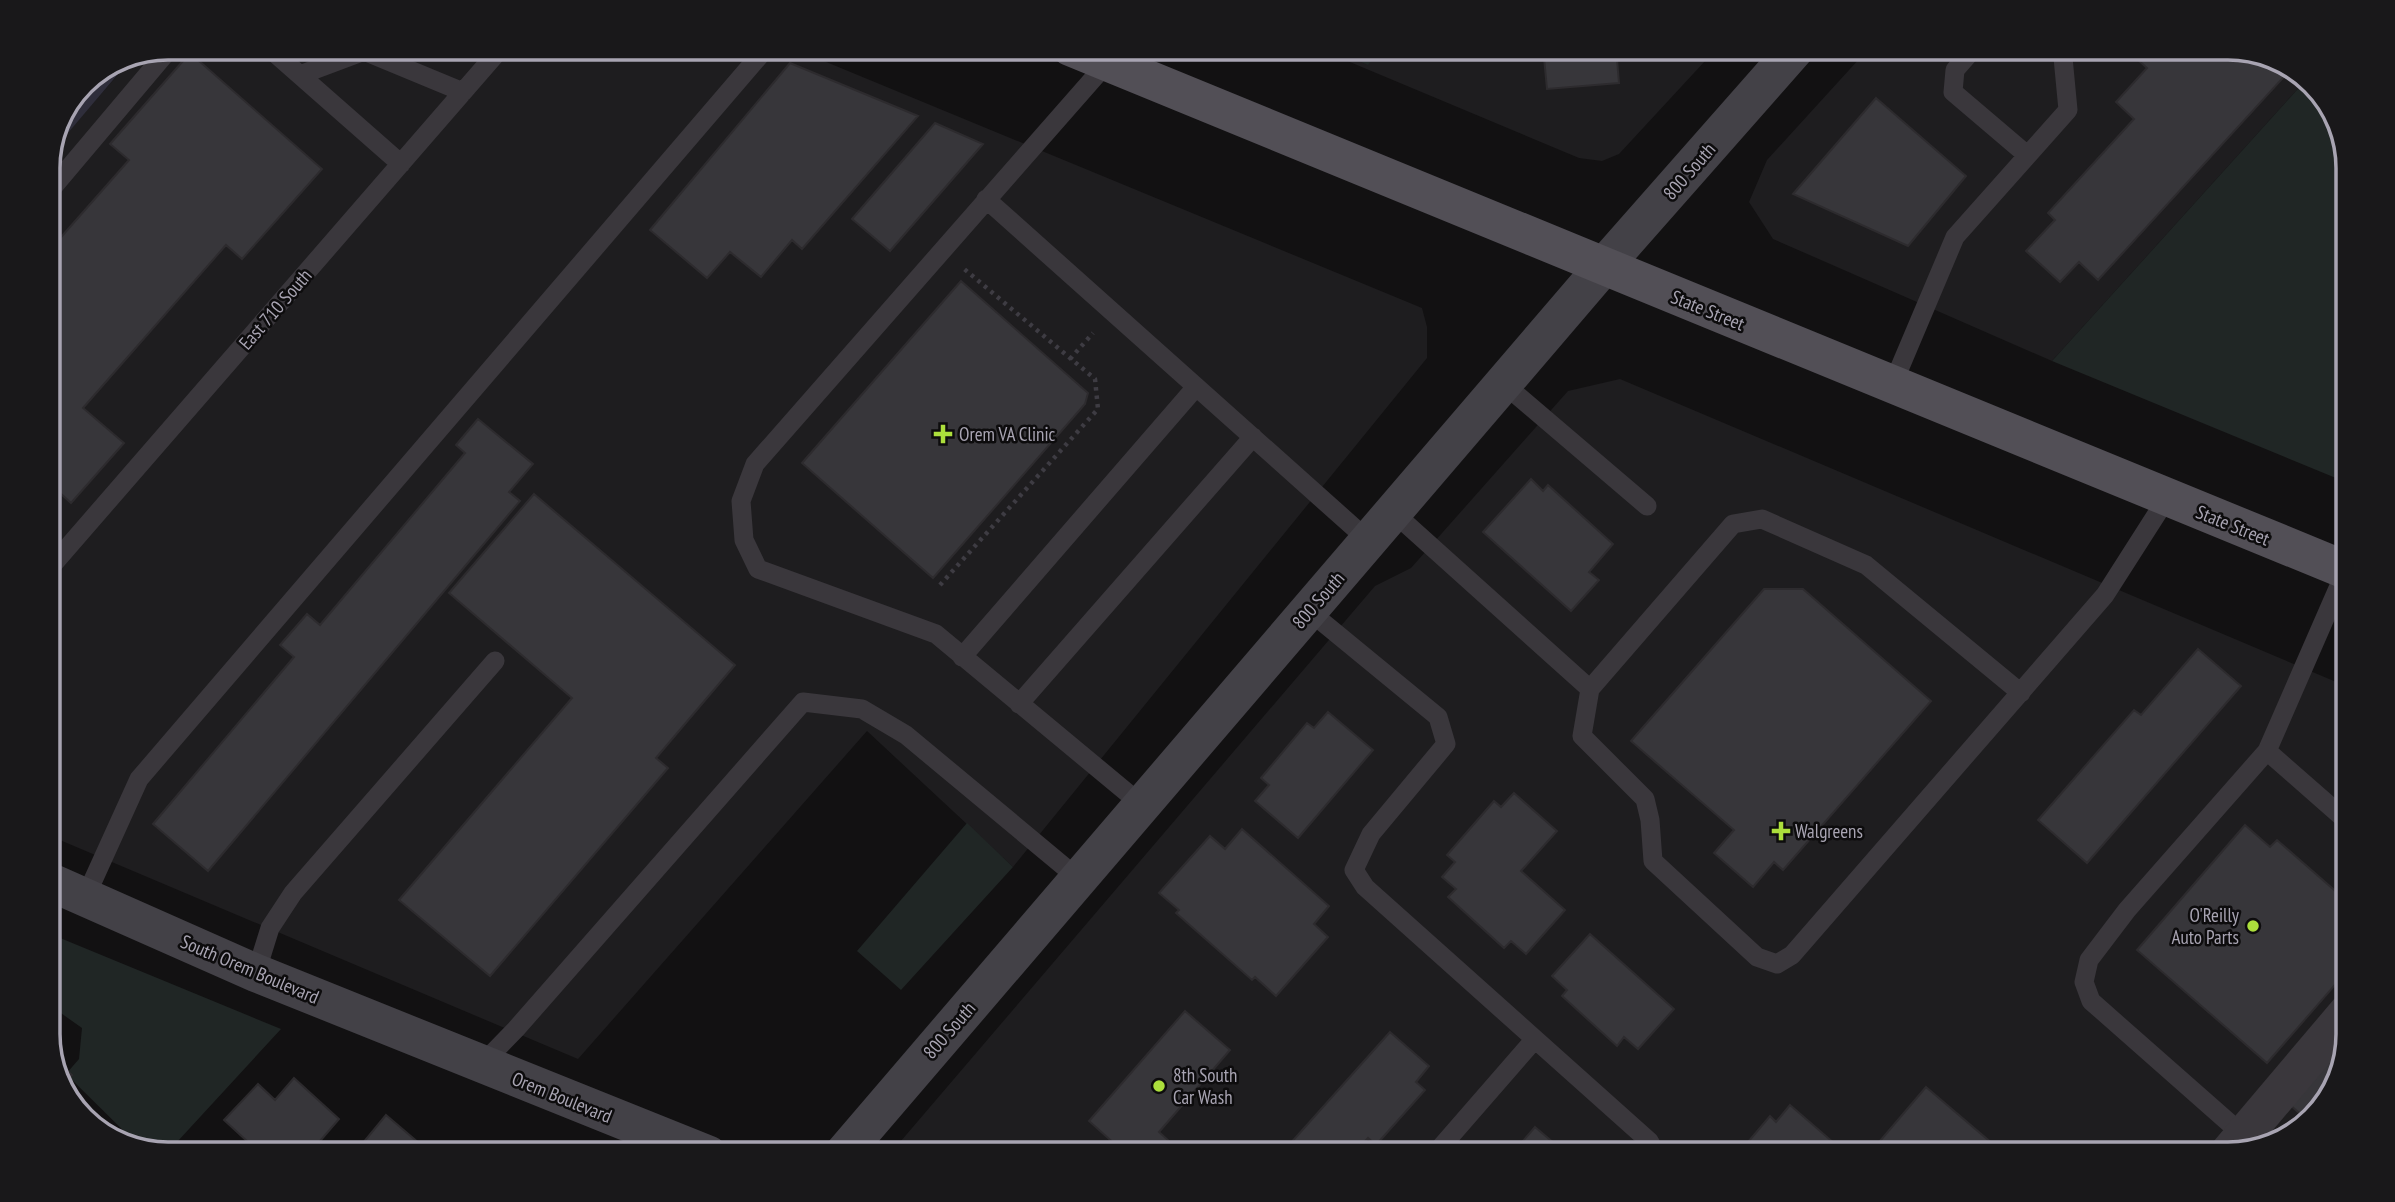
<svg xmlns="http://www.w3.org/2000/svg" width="2395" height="1202" viewBox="0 0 2395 1202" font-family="'PT Sans Narrow',sans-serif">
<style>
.built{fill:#1e1d1f}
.green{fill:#202625}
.water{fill:#2f2e3b}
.building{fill:#37363a;stroke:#2d2b2e;stroke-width:2}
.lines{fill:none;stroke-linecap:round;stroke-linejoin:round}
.path{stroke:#3e3c43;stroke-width:4.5;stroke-dasharray:3.5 5;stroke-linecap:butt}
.lane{stroke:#3a373c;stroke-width:19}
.street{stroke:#3a373c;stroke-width:38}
.secondary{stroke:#434147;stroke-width:38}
.primary{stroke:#524f56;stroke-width:38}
.poi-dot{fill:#acdf3c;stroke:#0d0c0d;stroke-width:2.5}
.labels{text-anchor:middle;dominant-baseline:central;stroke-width:5;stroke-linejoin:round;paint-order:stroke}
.street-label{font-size:19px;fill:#a8a4b2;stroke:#0d0c0d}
.poi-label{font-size:19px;fill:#a8a4b2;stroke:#0d0c0d;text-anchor:start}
.rim{fill:none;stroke:#a8a4b2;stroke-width:3.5}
</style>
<rect width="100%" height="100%" fill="#121112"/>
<path class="built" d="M168,47h622l632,261 5,19v31l-414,509 -146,-136 -289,328 -530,-224 -1,-675 5,-10 84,-96z
M1314,47h404l-99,107 -17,7 -23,-3z
M1870,47h357l53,13 25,21 -253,280 -279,-122 -24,-37 18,-42z
M1620,379l728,308v347l-13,53 -41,48 -66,20h-1339l486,-569 36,-18 157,-177z"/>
<path class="green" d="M1328,47h55l-15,18z
M2305,81l22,19 21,60v323l-296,-122z
M967,823l46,44 -112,123 -44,-39z
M48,933l233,96 -115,125 -25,-6 -75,-74 13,-15 3,-31 -34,-24z"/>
<path class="water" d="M136,53l-86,101 33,-72 39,-26z"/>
<path class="building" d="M1543,47h73l3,36 -72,6z
M2124,47h103l53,13 11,9 -193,211 -19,-18 -19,20 -34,-31 29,-31 -7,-7 86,-94 -18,-17 31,-34z
M190,53l132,116 -80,90 -16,-14 -143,163 41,35 -53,60 -23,-21 -1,-229 82,-93 -19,-16z
M790,63l128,53 -116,133 -10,-9 -31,37 -31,-25 -23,26 -57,-48z
M1876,98l90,78 -58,70 -115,-52z
M935,123l48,21 -93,107 -38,-32z
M961,281l127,112 -3,11 -152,174 -131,-115z
M478,419l55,45 -24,28 11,9 -312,370 -55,-47 141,-167 -14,-12 27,-31 13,11 145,-172 -9,-8z
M1531,479l12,12 5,-6 65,59 -24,28 10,8 -28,31 -88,-79z
M534,494l201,171 -79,93 12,10 -178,208 -91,-76 173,-202 -123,-105z
M1764,589h39l128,112 -148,169 -9,-8 -21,25 -39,-34 20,-23 -103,-89z
M2198,649l43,37 -154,177 -49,-43 96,-110 7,5z
M1328,712l45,38 -75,88 -43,-37 14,-16 -8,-7 46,-55 7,5z
M1514,793l43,38 -36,40 44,39 -39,44 -15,-13 -7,7 -56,-51 8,-8 -14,-12 13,-15 -8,-7 47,-54 7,6z
M2245,825l25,22 7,-7 71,62v68l-81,93 -130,-113z
M1242,829l87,77 -15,18 14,13 -52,59 -21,-19 -3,3 -76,-67 3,-3 -20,-17 51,-57 15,13z
M1590,934l84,75 -36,40 -14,-12 -7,9 -55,-50 5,-6 -15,-14z
M1185,1011l45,39 -71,82 11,10 -11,13h-32l-38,-34z
M1390,1032l39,34 -13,16 9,8 -49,55 -8,-7 -15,17h-73z
M2342,1042l3,3 -10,42 -28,33 -18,-16z
M53,1058l19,17 -10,10z
M294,1078l45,41 -31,36h-46l-38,-35 34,-36 17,16z
M1926,1087l68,58 -8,10h-118z
M1790,1105l44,38 -10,12h-87l33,-39 6,6z
M386,1115l47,40h-80z
M1535,1127l33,28h-57z"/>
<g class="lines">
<path class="path" d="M1070,359l23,-26
M940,585l158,-176 -3,-30 -132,-111"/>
<path class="lane" d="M268,47l133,117
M1975,47l-20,23 -2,22 74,63
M1107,63l-352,401 -14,37 3,39 14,29 178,65 206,171
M300,75l64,-24 99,41
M47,194l124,-147
M986,199l383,342
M1504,384l143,122
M1892,386l63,-149 113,-127 -6,-63
M1393,512l197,177 -8,47 63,63 5,21 3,41 104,96 20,7 15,-9 313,-360 62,-97
M48,570l454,-523
M1309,611l129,106 8,27 -75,90 -17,36 11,17 284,254 8,14
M962,657l234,-270
M1590,689l143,-165 29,-5 104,46 155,128
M1019,704l234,-267
M2267,751l81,71
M85,898l54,-119 628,-732
M256,973l14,-45 23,-35 202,-232
M481,1065l35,-36 287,-327 59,7 44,26 173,144
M2243,1135l-152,-134 -7,-19 5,-22 38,-50 140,-159 79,-181
M1434,1155l101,-116"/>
<path class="street" d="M2227,1155l121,-143"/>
<path class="secondary" d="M48,881l208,92 453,182
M842,1155l761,-888 194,-220"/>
<path class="primary" d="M1070,47l1278,524"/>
</g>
<g class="poi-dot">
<path d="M939.5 423.5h7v7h7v7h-7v7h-7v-7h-7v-7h7z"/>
<path d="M1777.5 820.5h7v7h7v7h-7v7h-7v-7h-7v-7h7z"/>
<circle cx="2253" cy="926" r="7"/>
<circle cx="1159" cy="1086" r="7"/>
</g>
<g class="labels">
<g class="street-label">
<text transform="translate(1689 171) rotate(-49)">800 South</text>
<text transform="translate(275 309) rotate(-49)">East 710 South</text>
<text transform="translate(1708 310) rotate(22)">State Street</text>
<text transform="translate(2233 525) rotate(22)">State Street</text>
<text transform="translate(1318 600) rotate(-49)">800 South</text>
<text transform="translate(250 969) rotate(23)">South Orem Boulevard</text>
<text transform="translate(949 1030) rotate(-49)">800 South</text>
<text transform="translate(562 1097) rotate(22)">Orem Boulevard</text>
</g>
<g class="poi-label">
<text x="959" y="434">Orem VA Clinic</text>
<text x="1795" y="831">Walgreens</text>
<text x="2239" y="915" text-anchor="end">O'Reilly<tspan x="2239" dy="22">Auto Parts</tspan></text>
<text x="1173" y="1075">8th South<tspan x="1173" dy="22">Car Wash</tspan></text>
</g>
</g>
<path d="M0 0H2395V1202H0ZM168 60H2228A108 108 0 0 1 2336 168V1034A108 108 0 0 1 2228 1142H168A108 108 0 0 1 60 1034V168A108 108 0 0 1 168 60Z" fill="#19181a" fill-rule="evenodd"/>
<path class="rim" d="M168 60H2228A108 108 0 0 1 2336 168V1034A108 108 0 0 1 2228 1142H168A108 108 0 0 1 60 1034V168A108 108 0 0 1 168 60Z"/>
</svg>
